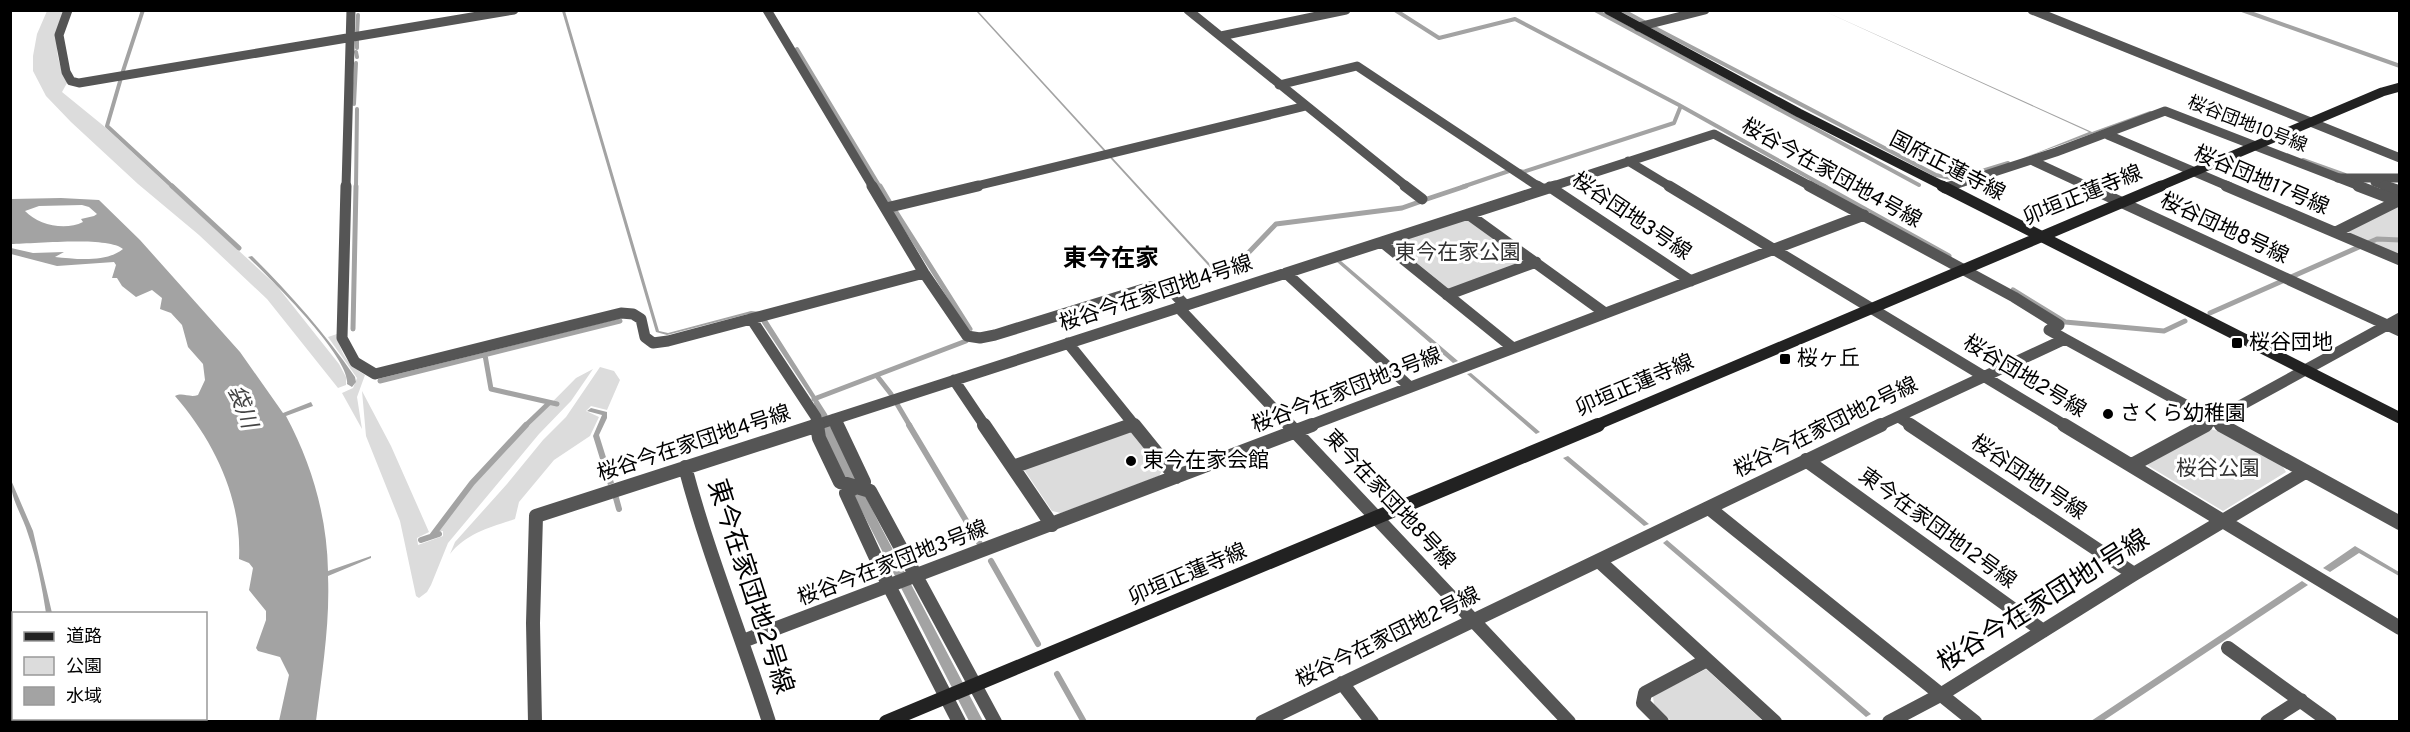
<svg xmlns="http://www.w3.org/2000/svg" width="2410" height="732" viewBox="0 0 2410 732" font-family="Overpass,'Noto Sans JP',sans-serif">
<style>
.green{fill:#dcdcdc}
.water{fill:#a3a3a3;fill-rule:evenodd}
.lines{fill:none;stroke-linecap:round;stroke-linejoin:round}
.stream-far2{stroke:#a3a3a3;stroke-width:4}
.stream-far1{stroke:#a3a3a3;stroke-width:5}
.stream{stroke:#a3a3a3;stroke-width:6}
.minor-far2{stroke:#555;stroke-width:9}
.minor-far1{stroke:#555;stroke-width:11}
.minor{stroke:#555;stroke-width:14}
.tertiary-far1{stroke:#555;stroke-width:9}
.tertiary{stroke:#555;stroke-width:11}
.secondary-far2{stroke:#222;stroke-width:9}
.secondary-far1{stroke:#222;stroke-width:11}
.secondary{stroke:#222;stroke-width:14}
.poi-dot{fill:#000;stroke:#fff;stroke-width:2}
.labels{text-anchor:middle;dominant-baseline:central;stroke-width:6;stroke-linejoin:round;paint-order:stroke}
.far-street-label{font-size:18px;fill:#000;stroke:#fff}
.street-label{font-size:21px;fill:#000;stroke:#fff}
.park-label{font-size:21px;fill:#333;stroke:#fff}
.poi-label{font-size:21px;fill:#000;stroke:#fff;text-anchor:start}
.water-label{font-size:22px;font-style:italic;fill:#444;stroke:#fff}
.quarter-label{font-size:24px;font-weight:bold;fill:#000;stroke:#fff}
.near-street-label{font-size:26px;fill:#000;stroke:#fff}
</style>
<rect width="100%" height="100%" fill="#fff"/>
<path class="green" d="M47,11h17c-10,30 -10,43 3,72l-5,9 43,35 172,159 62,78 7,13v8l-8,3 -71,-89 -68,-64 -61,-51 -67,-62 -25,-26 -13,-25v-15l4,-22z
M2399,206v49l-52,-23z
M1463,219l6,1 58,42 -77,28 -55,-45 1,-4z
M337,334c3,19 11,31 28,41l-8,22 5,32 -20,-36 11,-5 4,-10 -29,-41z
M600,367l14,4 6,9 -13,30 -16,-4 -5,5 13,6 -9,19 -36,24 -35,42 -4,17c-24,8 -49,14 -65,35l5,-12 52,-58 36,-44 23,-23z
M593,369l-22,32 -32,33 -91,109 -17,42 -4,7 -8,6 -3,-2 -16,-75 -34,-85 -4,-45 29,55 38,86 -12,6 1,7 25,-9v-5l-5,1 42,-57 96,-97z
M2210,429l12,3 59,32 5,8 -63,39 -76,-46z
M1130,431l32,40 -3,5 -98,37 -9,-2 -29,-43z
M1706,669l57,52h-92l-17,-16 -1,-9z"/>
<path class="water" d="M562,11h3l94,320 9,2 83,-22 11,1 65,102 9,23 46,92 101,192h-14l-144,-282 -12,-39 -51,-77 -3,-9h-11l-81,21 -11,-3z
M976,11h2l241,263 -2,1z
M1824,11l268,121 58,-21 3,1 -132,47 68,-27z
M61,198l38,2 41,40 100,112 43,61 28,-11 2,4 -27,10c26,48 41,101 42,155l43,-15v2l-43,18c2,48 -6,97 -12,145h-37l10,-46 -9,-18 -22,-6 -2,-3 10,-28v-9l-17,-21 4,-22 -4,-5 -10,-4c3,-61 -25,-118 -64,-163 8,-4 14,2 23,-1l7,-15 -2,-16 -15,-17 -6,-22 -11,-12 -11,-4 2,-11 -10,-8 -16,7 -14,-11 -5,-8h-5l4,-13 -2,-3 -57,4 -46,-12v-6l22,5 31,-1 -9,5c20,2 51,6 68,-8 -15,-13 -90,-5 -112,-5v-45zM82,205l7,2 8,7 -3,2 -13,3 2,3c-18,9 -45,3 -58,-11l14,-5z
M252,256c38,38 73,77 103,121l1,5 -4,5 -5,-3c4,-26 -78,-107 -99,-127z
M1341,261l117,100 -5,2 -116,-101z
M1471,373l69,59 -4,2 -69,-60z
M591,408l16,4v6l-8,17 15,48 -6,2 -15,-49 9,-21 -15,-4z
M1568,456l81,68 -5,2 -81,-68z
M11,480l22,51 19,82h-6c-4,-26 -9,-53 -18,-79 -5,-18 -18,-35 -17,-54z
M1667,540l204,174 -5,3 -203,-174z
M2355,546l44,26v4l-40,-23 -29,19 -7,-4z
M2302,581l6,4 -205,136h-12z"/>
<g class="lines">
<path class="stream-far2" d="M1395,10l44,28 76,-19 164,86 147,82
M1595,10l324,175
M1622,10l22,12
M2242,10l158,56
M1653,27l283,148 20,4 52,-16
M357,34l1,-19
M357,40v8
M797,49l83,138
M356,52l1,5
M122,74l21,-64
M121,78l-14,48 66,61
M354,104l2,-41
M2303,160l42,15
M1520,171l3,1 151,-49 6,-15
M356,187l1,-78
M1462,187l47,-16"/>
<path class="stream-far1" d="M172,186l67,62
M880,186l10,17
M1823,186l126,70
M1427,199l39,-13
M894,209l76,120
M1225,273l5,-1 46,-48 126,-16 17,-6
M2013,290l52,32 99,9 21,-10
M2210,313l167,-74 23,1
M353,329l3,-143
M485,355l6,34 66,15
M877,376l14,18
M380,381l240,-60
M814,399l152,-58
M897,404l13,22
M525,426l24,-23"/>
<path class="stream" d="M909,425l71,119
M616,498l3,11
M432,536l40,-53 54,-58
M421,540l18,-6
M991,561l47,83
M1057,674l27,48"/>
<path class="minor-far2" d="M68,10l-9,25 7,37 5,9 8,2 435,-73
M767,10l106,177
M1188,10l219,177
M2032,10l368,148
M1638,27l67,-17
M1221,36l125,-26
M1279,85l78,-19 182,121
M2108,135l122,52
M1628,161l43,26
M2033,161l56,26
M2338,178h62
M2375,182l14,5
M346,187l5,-177
M972,187l334,-81
M1550,187l164,-53 98,53"/>
<path class="minor-far1" d="M346,186l-4,152 13,24 20,12 246,-61 12,1 8,5 4,18 8,6 15,-2 256,-68
M872,186l52,87 43,63 13,2 15,-3 155,-48 16,-2 19,20
M1405,186l17,13
M1537,186l5,3
M1669,186l397,240
M1809,186l205,111 45,28 -10,5 16,9
M2086,186l314,145
M2226,186l174,74
M2385,186l15,5
M1550,187l141,94
M886,208l92,-22
M1468,214l137,99
M2336,232l62,-31
M1382,242l131,106
M1286,273l124,114
M1447,295l89,-33
M1178,307l112,119
M752,320l64,97 1,9
M1068,343l67,83
M954,380l31,46
M1899,417l14,9
M834,419l3,7
M813,426l742,-240
M1127,426l6,-2
M1308,426l556,-211
M1878,426l187,-87 159,87
M2203,426l197,-108"/>
<path class="minor" d="M817,425l2,13 21,44 30,9 125,231
M837,425l27,57 -18,11 42,91 71,138
M984,425l68,100
M1134,425l42,52
M1289,425l280,297
M1910,425l224,149
M2064,425l336,203
M2221,425l179,98
M1806,460l237,171
M2132,465l74,-40
M685,467c23,87 57,170 84,255
M1013,467l118,-42
M1709,508l266,214
M1599,561l176,161
M743,641l569,-216
M2228,648l102,74
M1342,683l30,39
M535,722l-2,-99 3,-107 282,-91
M1262,722l619,-297
M1662,722l-19,-19 2,-10 62,-33
M1889,722l53,-28 192,-120 171,-102
M2267,722l34,-22"/>
<path class="tertiary-far1" d="M1948,187l108,-35 109,-41 197,76"/>
<path class="tertiary" d="M2358,186l42,16
M1945,188l8,-2"/>
<path class="secondary-far2" d="M1608,10l191,103 146,74
M2158,187l224,-95 18,-5"/>
<path class="secondary-far1" d="M1942,186l458,232
M1594,426l567,-240"/>
<path class="secondary" d="M886,722l712,-297"/>
</g>
<g class="poi-dot">
<rect x="2231" y="337" width="12" height="12" rx="3"/>
<rect x="1779" y="353" width="12" height="12" rx="3"/>
<circle cx="2108" cy="414" r="6"/>
<circle cx="1131" cy="461" r="6"/>
</g>
<g class="labels">
<g class="far-street-label">
<text transform="translate(2247 125) rotate(21)">桜谷団地10号線</text>
</g>
<g class="street-label">
<text transform="translate(1947 167) rotate(27)">国府正蓮寺線</text>
<text transform="translate(1831 174) rotate(29)">桜谷今在家団地4号線</text>
<text transform="translate(2261 181) rotate(23)">桜谷団地17号線</text>
<text transform="translate(2083 196) rotate(-22)">卯垣正蓮寺線</text>
<text transform="translate(1631 217) rotate(34)">桜谷団地3号線</text>
<text transform="translate(2224 229) rotate(25)">桜谷団地8号線</text>
<text transform="translate(1156 294) rotate(-18)">桜谷今在家団地4号線</text>
<text transform="translate(2024 377) rotate(31)">桜谷団地2号線</text>
<text transform="translate(1635 386) rotate(-23)">卯垣正蓮寺線</text>
<text transform="translate(1347 391) rotate(-21)">桜谷今在家団地3号線</text>
<text transform="translate(1826 428) rotate(-26)">桜谷今在家団地2号線</text>
<text transform="translate(694 444) rotate(-18)">桜谷今在家団地4号線</text>
<text transform="translate(2028 478) rotate(34)">桜谷団地1号線</text>
<text transform="translate(1389 500) rotate(47)">東今在家団地8号線</text>
<text transform="translate(1937 529) rotate(36)">東今在家団地12号線</text>
<text transform="translate(893 564) rotate(-21)">桜谷今在家団地3号線</text>
<text transform="translate(1188 575) rotate(-23)">卯垣正蓮寺線</text>
<text transform="translate(1388 638) rotate(-26)">桜谷今在家団地2号線</text>
</g>
<g class="park-label">
<text x="1458" y="253">東今在家公園</text>
<text x="2218" y="469">桜谷公園</text>
</g>
<g class="poi-label">
<text x="2249" y="343">桜谷団地</text>
<text x="1797" y="359">桜ヶ丘</text>
<text x="2120" y="414">さくら幼稚園</text>
<text x="1143" y="461">東今在家会館</text>
</g>
<g class="water-label">
<text transform="translate(241 407) rotate(69)">袋川</text>
</g>
<g class="quarter-label">
<text x="1111" y="260">東今在家</text>
</g>
<g class="near-street-label">
<text transform="translate(749 587) rotate(72)">東今在家団地2号線</text>
<text transform="translate(2044 602) rotate(-32)">桜谷今在家団地1号線</text>
</g>
</g>
<rect width="2410" height="732" fill="none" stroke="#000000" stroke-width="24"/>
<rect x="12" y="612" width="195" height="108" fill="#ffffff" stroke="#999999" stroke-width="1.5"/>
<rect x="24" y="632" width="30" height="9" fill="#222222" stroke="#999999" stroke-width="1.5"/>
<text x="66" y="642" font-size="18" fill="#000000">道路</text>
<rect x="24" y="657" width="30" height="18" fill="#dcdcdc" stroke="#999999" stroke-width="1.5"/>
<text x="66" y="672" font-size="18" fill="#000000">公園</text>
<rect x="24" y="687" width="30" height="18" fill="#a3a3a3" stroke="#999999" stroke-width="1.5"/>
<text x="66" y="702" font-size="18" fill="#000000">水域</text>
</svg>
